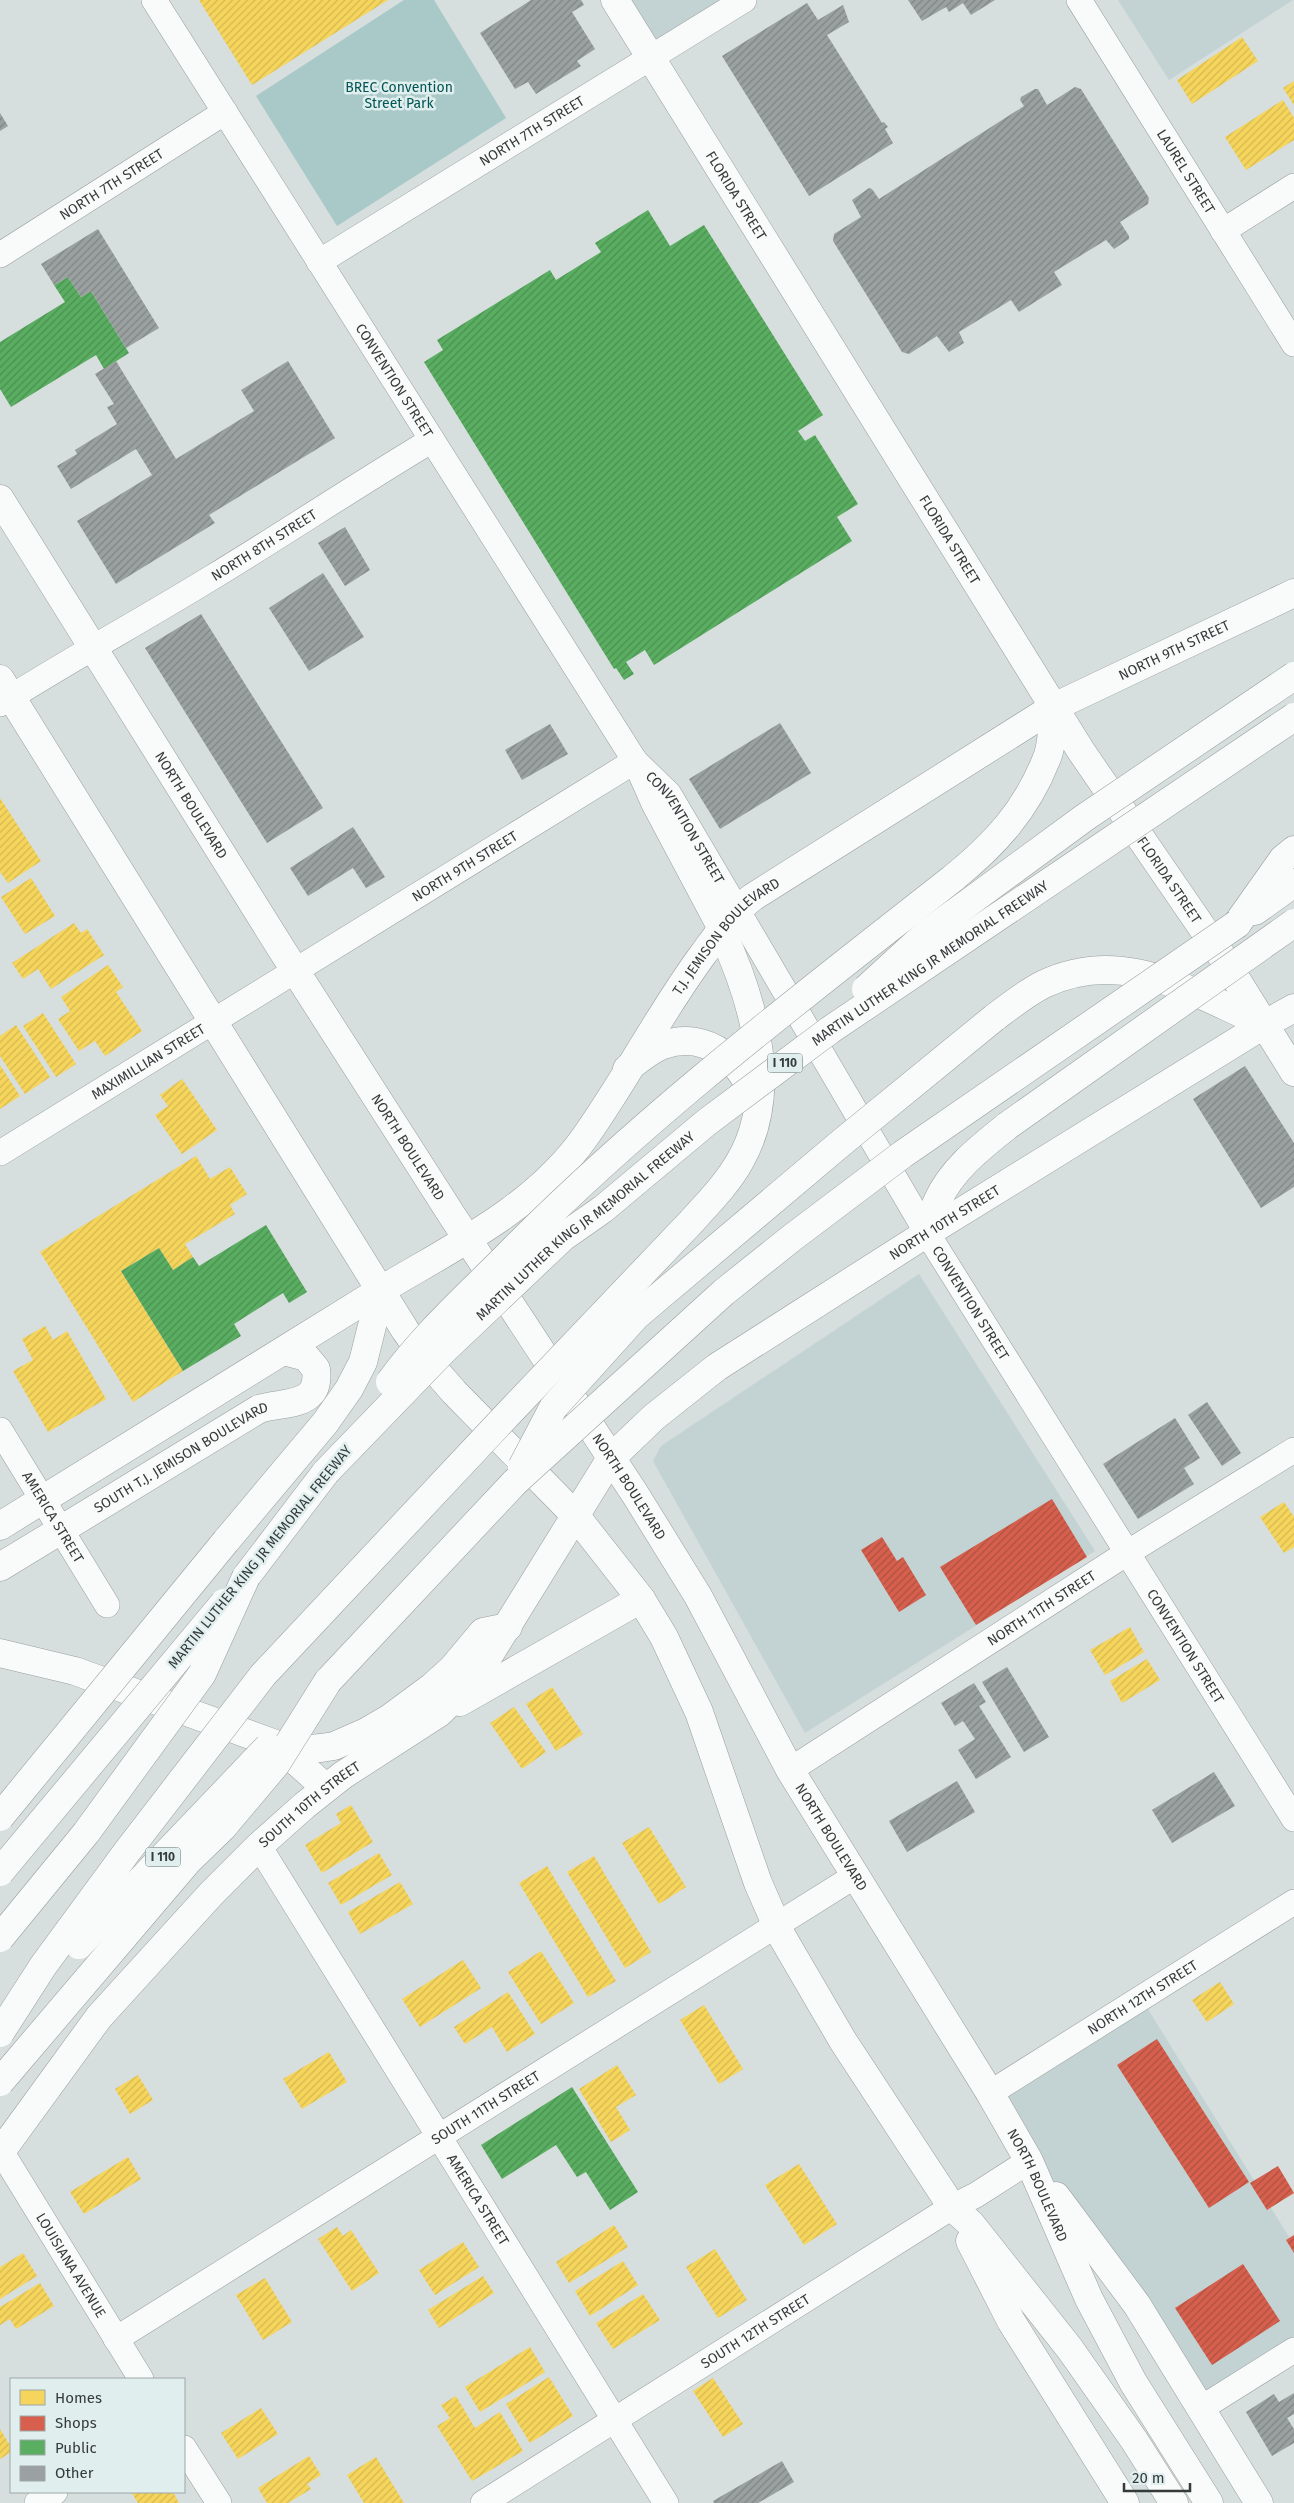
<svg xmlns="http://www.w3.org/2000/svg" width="1294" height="2503" viewBox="0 0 1294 2503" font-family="'Fira Sans',sans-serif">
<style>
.built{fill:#c3d2d2}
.park{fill:#a8c9c8}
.homes{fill:url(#homes-hatch)}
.shops{fill:url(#shops-hatch)}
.public{fill:url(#public-hatch)}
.building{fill:url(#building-hatch)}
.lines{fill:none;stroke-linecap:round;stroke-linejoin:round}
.street-casing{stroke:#989e9e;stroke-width:26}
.secondary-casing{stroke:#989e9e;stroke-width:29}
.highway-casing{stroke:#989e9e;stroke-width:29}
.street{stroke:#f9fafa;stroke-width:25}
.secondary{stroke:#f9fafa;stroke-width:28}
.highway{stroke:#f9fafa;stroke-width:28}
.highway-bridge-casing{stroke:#989e9e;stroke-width:29;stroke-linecap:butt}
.highway-bridge{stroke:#f9fafa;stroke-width:28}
.labels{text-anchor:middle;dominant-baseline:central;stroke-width:5;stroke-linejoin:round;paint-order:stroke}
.shield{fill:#e0efee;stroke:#687171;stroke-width:1}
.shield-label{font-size:12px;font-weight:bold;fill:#353b3b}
.park-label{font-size:14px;fill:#005554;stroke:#e0efee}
.street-label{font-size:14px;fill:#353b3b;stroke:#e0efee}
</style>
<defs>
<pattern id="homes-hatch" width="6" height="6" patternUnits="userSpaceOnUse" patternTransform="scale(1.25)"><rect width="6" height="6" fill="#f6d55c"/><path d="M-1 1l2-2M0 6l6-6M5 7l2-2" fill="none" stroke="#d4b851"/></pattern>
<pattern id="shops-hatch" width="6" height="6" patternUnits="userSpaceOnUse" patternTransform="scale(1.25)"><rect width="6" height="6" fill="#d6604d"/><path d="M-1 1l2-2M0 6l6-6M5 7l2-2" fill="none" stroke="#ae5041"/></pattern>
<pattern id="public-hatch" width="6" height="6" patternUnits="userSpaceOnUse" patternTransform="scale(1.25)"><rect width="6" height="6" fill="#5aae61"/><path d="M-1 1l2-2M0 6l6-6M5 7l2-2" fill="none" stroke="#4b8f51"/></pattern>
<pattern id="building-hatch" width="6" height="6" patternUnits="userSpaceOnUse" patternTransform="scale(1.25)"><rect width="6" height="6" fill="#9ba1a0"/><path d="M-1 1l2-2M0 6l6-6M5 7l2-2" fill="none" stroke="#7f8484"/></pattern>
</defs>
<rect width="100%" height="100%" fill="#d6dede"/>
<path class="built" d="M615,0h129l-92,59z
M1118,0h175l-124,80z
M919,1274l176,277 -290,182 -152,-272 8,-15z
M1141,1998l153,247v105l-94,59 -210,-316z"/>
<path class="park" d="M404,0h30l72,118 -169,108 -81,-130z"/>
<path class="homes" d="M199,0h189l-136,85z
M1242,37l16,24 -66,43 -15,-24z
M1294,81v24l-11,-17z
M1283,100l11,18v22l-48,30 -21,-33z
M0,798l41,63 -33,22 -8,-11z
M31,878l24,38 -30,18 -24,-37z
M74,923l7,10 6,-4 17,26 -53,34 -13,-20 -15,10 -11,-16z
M108,965l15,22 -7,5 26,39 -37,25 -10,-15 -16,10 -21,-32 12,-8 -9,-14z
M43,1013l33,51 -20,13 -33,-51z
M16,1025l34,52 -25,17 -25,-38v-20z
M0,1065l20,31 -20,13z
M182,1079l35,51 -35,24 -27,-39 13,-9 -8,-11z
M196,1156l14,23 20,-12 17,27 -17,11 5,9 -50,30 8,13 -20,13 -14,-22 -38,23 62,100 -50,31 -93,-150z
M45,1326l8,14 14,-9 39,68 -58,33 -35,-61 20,-11 -11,-21z
M1284,1502l10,15v30l-10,6 -24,-36z
M1130,1627l14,25 -39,23 -15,-25z
M1147,1659l13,21 -38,23 -12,-22z
M552,1687l31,47 -27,17 -30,-47z
M514,1707l32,45 -24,17 -32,-46z
M351,1805l22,37 -51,31 -17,-28 36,-22 -5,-9z
M649,1827l37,60 -27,17 -37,-61z
M379,1853l13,22 -51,30 -13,-22z
M594,1856l57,96 -26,16 -58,-96z
M547,1866l69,115 -28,16 -69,-114z
M400,1882l13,22 -53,30 -12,-22z
M541,1951l33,52 -33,21 -33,-52z
M463,1960l18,28 -61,39 -18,-28z
M1220,1982l14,22 -27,18 -15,-22z
M508,1992l27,42 -28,18 -15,-25 -27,17 -11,-17z
M704,2005l39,64 -24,15 -39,-64z
M329,2052l18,30 -45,27 -19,-30z
M617,2065l19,30 -20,12 14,23 -19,12 -32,-53z
M138,2075l15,25 -23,14 -15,-25z
M128,2157l13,22 -57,35 -14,-22z
M799,2164l38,60 -33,21 -39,-60z
M614,2225l14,22 -59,36 -13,-21z
M337,2227l6,9 8,-6 28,43 -27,18 -34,-52z
M463,2242l16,25 -44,28 -16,-25z
M715,2249l32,51 -29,18 -32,-51z
M23,2253l14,23 -37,23v-32z
M623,2261l15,24 -48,31 -15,-25z
M483,2276l11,17 -55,35 -11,-18z
M265,2278l27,44 -29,18 -27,-45z
M40,2283l14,23 -38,23 -6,-10 -10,6v-18z
M643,2294l17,26 -47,29 -17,-26z
M530,2347l15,25 -65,40 -15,-25z
M549,2377l24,39 -43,27 -24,-39z
M713,2378l30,46 -20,13 -30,-46z
M456,2396l19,32 25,-16 23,39 -51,30 -35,-55 13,-8 -9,-13z
M261,2408l17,26 -40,25 -17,-26z
M0,2429l11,18v5l-11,7z
M309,2456l12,19 -14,9 4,5 -23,14h-21l-9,-15z
M376,2457l28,46h-40l-17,-28z
M131,2492h42l6,11h-41z"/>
<path class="shops" d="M1052,1499l35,58 -111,68 -36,-58z
M882,1537l15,24 6,-4 23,38 -27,17 -38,-62z
M1157,2039l92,143 -40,26 -92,-143z
M1278,2166l16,27 -27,17 -17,-27z
M1294,2235v18l-8,-13z
M1243,2264l37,57 -68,44 -37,-57z"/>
<path class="public" d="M648,210l22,36 34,-21 119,190 -25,16 7,10 10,-6 43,69 -21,13 15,24 -198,124 -9,-15 -19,12 8,12 -10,6 -8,-12 -2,1 -190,-307 19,-12 -6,-10 113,-70 6,10 45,-28 -6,-9z
M68,277l13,20 10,-6 38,62 -25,16 -8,-14 -85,52 -11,-18v-47l65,-40 -11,-17z
M266,1225l41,67 -18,11 -6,-10 -49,31 7,12 -58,35 -62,-100 38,-23 14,22 20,-13 6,9z
M572,2087l66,105 -28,18 -24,-38 -9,5 -21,-32 -54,34 -21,-34z"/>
<path class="building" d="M531,0h50l3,5 -12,7 23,37 -18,12 4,5 -45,28 -8,-12 -13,7 -35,-56z
M908,0h87l-24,15 -8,-12 -14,9 -3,-5 -24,14z
M807,3l11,17 25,-15 6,17 -22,13 55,88 2,-1 4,5 -3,2 8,14 -84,53 -87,-140z
M1075,87l6,2 68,109 -1,6 -28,18 9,14v3l-15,10 -8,-9 -52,32 8,13 -43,27 -8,-12 -52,32 5,11 -15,9 -12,-16 -28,18 -7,-2 -69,-111 1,-7 27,-17 -9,-17 17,-12 3,1 7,10 145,-93 -4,-6 1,-3 14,-8h3l9,16z
M0,113l8,13 -8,5z
M98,229l61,99 -33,20 -35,-57 -10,6 -13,-20 -14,8 -13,-21z
M116,361l60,98 78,-48 -13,-21 47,-29 47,77 -126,77 6,8 -99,61 -39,-63 75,-46 -16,-26 -65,40 -14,-23 20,-12 -2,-4 42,-26 -10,-17 7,-3 -19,-30z
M345,527l25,43 -25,16 -27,-43z
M323,573l41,64 -55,34 -40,-63z
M201,614l122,194 -56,35 -122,-195z
M780,723l31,50 -91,56 -31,-50z
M550,724l18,30 -46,26 -17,-30z
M353,827l32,50 -19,11 -13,-20 -45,28 -18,-28z
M1245,1066l49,77v44l-33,21 -68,-109z
M1207,1402l34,51 -19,13 -34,-51z
M1175,1418l25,40 -16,10 10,16 -56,35 -35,-55z
M1007,1667l42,70 -25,15 -42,-70z
M974,1683l12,19 -7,4 32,51 -35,22 -18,-29 17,-11 -12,-18 -8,5 -14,-23z
M1214,1772l21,34 -63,37 -20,-33z
M957,1781l18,31 -68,40 -18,-31z
M1294,2393v21l-7,4 7,11v14l-22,13 -26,-44 28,-18 5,8z
M782,2461l12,21 -36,21h-44l-1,-2z"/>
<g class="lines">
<defs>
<g id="street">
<path id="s1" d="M154,0l481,761 19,43 67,126"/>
<path id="s2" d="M1079,0l215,344"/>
<path d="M1223,231l71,-45"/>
<path id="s3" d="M0,255l225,-143"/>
<path id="s4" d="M319,262l425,-262"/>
<path id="s5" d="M0,704c69,-44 141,-83 211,-126 74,-45 146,-93 221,-138"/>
<path id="s6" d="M635,761l34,33 258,439 367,586"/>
<path id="s7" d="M0,1153l635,-392"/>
<path id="s8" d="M0,1430l107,175"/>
<path id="s9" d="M790,1770l337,-217 167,-103"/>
<path id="s10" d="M259,1846l407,657"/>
<path id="s11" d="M990,2093l304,-191"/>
<path id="s12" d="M1,2151l140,228"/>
<path id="s13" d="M116,2339l739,-463"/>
<path d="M1200,2409l94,-59"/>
<path d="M184,2448l35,55"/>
<path d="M37,2503l18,-11"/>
<path id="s14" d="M483,2503l469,-296 24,-12 53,-34"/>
</g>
<g id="secondary">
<path id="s15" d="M615,0l466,751 140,204 73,117"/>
<path id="s16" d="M0,499l282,451 171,267 182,277 63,102 92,174 200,323 39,68 60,138 44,83 76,121"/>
<path d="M0,679l405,651 22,31 27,31 121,123 66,84 23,38 35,75 59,171 22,50 63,108 109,166 19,17 99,125 64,91 40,63"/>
<path id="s17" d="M0,1526l381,-236c72,-43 154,-82 204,-153 42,-59 75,-125 119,-184 15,-20 29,-41 49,-56l301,-190 240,-114"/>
<path id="s18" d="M0,1567l259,-158c26,-8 62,-1 57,-40l-10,-12 -22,-6"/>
<path d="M0,1653l75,18 203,74 19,5 24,-2 13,-2 32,-14 24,-14 42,-31 20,-18 31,-37 25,-5"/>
<path d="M460,1702l181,-103"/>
<path d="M278,1745l48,43"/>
<path id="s19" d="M0,2153l99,-136 112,-123 48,-48 46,-41 38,-30 96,-62 36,-35 136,-220 43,-41 63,-50 210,-134 338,-209 29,-16"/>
<path d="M1056,2196l81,109 122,198"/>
<path d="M970,2241l41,80 114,182"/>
</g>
<path id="highway" d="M952,879c42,-34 74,-68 94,-119 7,-15 6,-37 8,-53
M1255,911l39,-28
M1237,924l46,-65 11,-9
M994,1018c16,-12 32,-25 50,-34 80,-38 148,9 221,40
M627,1069c11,-9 23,-19 36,-24 45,-16 82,18 93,60
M692,1221c17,-19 35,-37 48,-60 41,-71 13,-162 -19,-231
M927,1233c3,-11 6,-23 11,-33 14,-31 43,-53 69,-74
M226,1541l99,-118 24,-34 14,-27 18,-72
M246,1577l80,-105
M328,1681l187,-199"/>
</defs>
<use href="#street" class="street-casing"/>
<use href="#secondary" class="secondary-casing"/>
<use href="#highway" class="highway-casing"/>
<use href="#street" class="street"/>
<use href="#secondary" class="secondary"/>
<use href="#highway" class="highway"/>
<defs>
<g id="highway-bridge">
<path d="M866,989l60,-55 158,-116 210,-142"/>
<path d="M1007,1126l287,-203"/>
<path d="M390,1382c35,-49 82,-90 124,-133 135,-136 288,-252 438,-370"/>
<path d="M522,1467l31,-59 83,-92 205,-173 153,-125"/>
<path id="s20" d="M326,1472l118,-122 119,-113 40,-28 104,-87 123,-92 464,-313"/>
<path d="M515,1482l209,-190 69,-55 110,-83 334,-230"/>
<path d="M0,1817l226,-276"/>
<path d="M0,1872l224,-269"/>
<path d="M0,1938l86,-105 116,-159 44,-97"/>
<path d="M79,1945l189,-198"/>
<path d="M0,2033l43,-67 83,-113 137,-178 246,-262 183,-192"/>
<path d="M0,2082l188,-221 35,-34 53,-63 52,-83"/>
</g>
</defs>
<use href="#highway-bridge" class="highway-bridge-casing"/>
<use href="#highway-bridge" class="highway-bridge"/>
</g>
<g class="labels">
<g class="shield">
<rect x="767.5" y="1053.5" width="35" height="19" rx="4"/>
<rect x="145.5" y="1847.5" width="35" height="19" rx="4"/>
</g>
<g class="shield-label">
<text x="785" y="1063">I 110</text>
<text x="163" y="1857">I 110</text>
</g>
<g class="park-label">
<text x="399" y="87">BREC Convention<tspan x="399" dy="16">Street Park</tspan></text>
</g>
<g class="street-label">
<text stroke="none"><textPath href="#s4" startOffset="250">NORTH 7TH STREET</textPath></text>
<text stroke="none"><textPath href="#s2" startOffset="202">LAUREL STREET</textPath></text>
<text stroke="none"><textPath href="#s3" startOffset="132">NORTH 7TH STREET</textPath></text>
<text stroke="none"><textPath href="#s15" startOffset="230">FLORIDA STREET</textPath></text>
<text stroke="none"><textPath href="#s1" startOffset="450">CONVENTION STREET</textPath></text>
<text stroke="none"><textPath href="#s15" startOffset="635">FLORIDA STREET</textPath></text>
<text stroke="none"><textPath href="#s5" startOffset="308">NORTH 8TH STREET</textPath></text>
<text stroke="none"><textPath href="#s17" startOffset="1488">NORTH 9TH STREET</textPath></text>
<text stroke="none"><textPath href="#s16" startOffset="361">NORTH BOULEVARD</textPath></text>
<text stroke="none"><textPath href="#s6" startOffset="84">CONVENTION STREET</textPath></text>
<text stroke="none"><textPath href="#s7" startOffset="546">NORTH 9TH STREET</textPath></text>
<text stroke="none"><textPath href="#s15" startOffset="1040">FLORIDA STREET</textPath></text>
<text stroke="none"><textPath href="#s17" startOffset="952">T.J. JEMISON BOULEVARD</textPath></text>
<text stroke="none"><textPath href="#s20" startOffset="792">MARTIN LUTHER KING JR MEMORIAL FREEWAY</textPath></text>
<text stroke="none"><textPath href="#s7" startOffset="174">MAXIMILLIAN STREET</textPath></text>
<text stroke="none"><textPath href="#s16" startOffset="766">NORTH BOULEVARD</textPath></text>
<text stroke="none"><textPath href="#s19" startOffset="1345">NORTH 10TH STREET</textPath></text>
<text stroke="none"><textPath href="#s20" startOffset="358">MARTIN LUTHER KING JR MEMORIAL FREEWAY</textPath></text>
<text stroke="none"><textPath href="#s6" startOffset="639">CONVENTION STREET</textPath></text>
<text stroke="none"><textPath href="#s18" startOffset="212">SOUTH T.J. JEMISON BOULEVARD</textPath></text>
<text stroke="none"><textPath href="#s16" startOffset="1171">NORTH BOULEVARD</textPath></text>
<text stroke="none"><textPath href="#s8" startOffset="102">AMERICA STREET</textPath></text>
<text transform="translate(260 1557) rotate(-51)">MARTIN LUTHER KING JR MEMORIAL FREEWAY</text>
<text stroke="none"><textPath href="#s9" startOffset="299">NORTH 11TH STREET</textPath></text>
<text stroke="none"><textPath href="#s6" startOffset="1044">CONVENTION STREET</textPath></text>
<text stroke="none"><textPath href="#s19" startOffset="468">SOUTH 10TH STREET</textPath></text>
<text stroke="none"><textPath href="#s16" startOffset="1576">NORTH BOULEVARD</textPath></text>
<text stroke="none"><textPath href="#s11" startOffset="180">NORTH 12TH STREET</textPath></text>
<text stroke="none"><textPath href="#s13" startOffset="436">SOUTH 11TH STREET</textPath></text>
<text stroke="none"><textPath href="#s16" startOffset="1981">NORTH BOULEVARD</textPath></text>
<text stroke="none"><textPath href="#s10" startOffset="416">AMERICA STREET</textPath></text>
<text stroke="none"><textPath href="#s12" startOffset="134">LOUISIANA AVENUE</textPath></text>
<text stroke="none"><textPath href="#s14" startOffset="322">SOUTH 12TH STREET</textPath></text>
</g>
</g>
<rect x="10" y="2378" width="175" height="115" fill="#e0efee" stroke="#9ca7a6"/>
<rect x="20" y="2390" width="25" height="15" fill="#f6d55c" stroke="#9ca7a6"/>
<text x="55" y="2403" font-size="15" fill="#353b3b">Homes</text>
<rect x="20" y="2416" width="25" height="15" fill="#d6604d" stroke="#9ca7a6"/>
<text x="55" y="2428" font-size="15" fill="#353b3b">Shops</text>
<rect x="20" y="2440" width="25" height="15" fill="#5aae61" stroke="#9ca7a6"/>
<text x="55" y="2453" font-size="15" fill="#353b3b">Public</text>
<rect x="20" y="2466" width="25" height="15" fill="#9ba1a0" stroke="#9ca7a6"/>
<text x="55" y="2478" font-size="15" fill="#353b3b">Other</text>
<path d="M1124 2483v8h66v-8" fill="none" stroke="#353b3b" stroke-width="2.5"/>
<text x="1132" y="2483" font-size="15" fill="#353b3b" stroke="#e0efee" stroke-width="4" paint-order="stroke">20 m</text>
</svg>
